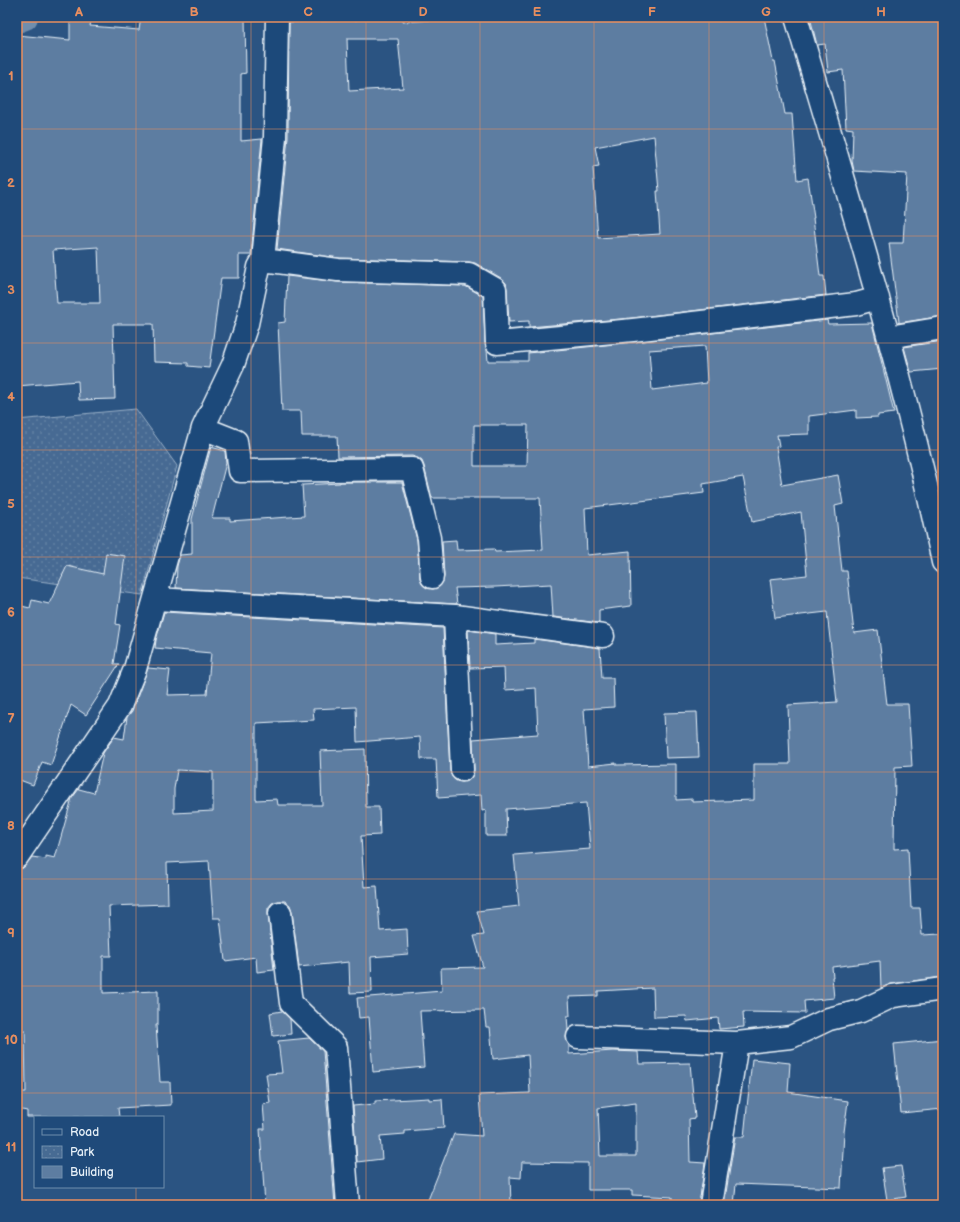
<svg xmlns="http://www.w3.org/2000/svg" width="960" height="1222" viewBox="0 0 960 1222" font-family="'Balsamiq Sans',sans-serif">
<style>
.park{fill:url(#park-dots);stroke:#98aec6}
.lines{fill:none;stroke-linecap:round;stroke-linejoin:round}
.canal{stroke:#708ead;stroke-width:26}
.building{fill:#5d7da1;stroke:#e8f1f8;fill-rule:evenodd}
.minor-casing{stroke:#e8f1f8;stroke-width:25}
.minor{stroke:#1f4a7a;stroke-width:22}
.grid{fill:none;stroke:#e88e5f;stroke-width:1;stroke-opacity:0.55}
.neatline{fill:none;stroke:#e88e5f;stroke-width:1.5}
.grid-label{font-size:13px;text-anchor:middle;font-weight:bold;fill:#e88e5f}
</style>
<defs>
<pattern id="park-dots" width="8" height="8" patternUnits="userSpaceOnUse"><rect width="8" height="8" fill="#476b93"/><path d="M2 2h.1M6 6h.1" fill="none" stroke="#6281a3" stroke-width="1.8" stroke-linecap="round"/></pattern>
</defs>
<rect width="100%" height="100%" fill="#2b5482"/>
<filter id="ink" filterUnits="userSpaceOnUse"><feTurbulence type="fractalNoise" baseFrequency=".025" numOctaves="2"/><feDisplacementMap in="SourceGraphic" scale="8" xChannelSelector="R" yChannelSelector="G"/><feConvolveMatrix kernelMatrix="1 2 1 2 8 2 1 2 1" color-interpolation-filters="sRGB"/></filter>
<g filter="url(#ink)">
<path class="park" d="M136,409l41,57 -35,129 -125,-17v-158z"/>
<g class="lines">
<path class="canal" d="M17,20l8,-3"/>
</g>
<path class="building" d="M141,17h104l1,56 -5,1v67l21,-2 -11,116h-12v23h-18l-12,90 -21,-2v-3l-34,-1 -1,-38h-40l2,75 -36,1 -1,-19 -61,5v-351l53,5v-20l21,1 -1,5 49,4zM98,247l2,56h-43l-4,-53z
M357,17h46v5l74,-5h240l1,4 22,-4h24l9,44h2l10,53h7l5,66 11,-2 6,40h-1l7,58h4l2,19 -194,23 -103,9v-6l-20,1 -2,-33 -1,-6 -5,-5 -26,-15 -6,-1 -130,-4 -62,-9 11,-112 1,-115 68,-2zM347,39h51l5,49 -54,3zM654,136l5,55h-2l3,43 -62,4 -5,-71 6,-1 -4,-19z
M810,17h133v63h-5l2,59 3,1v176l-45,7 1,-1 -10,-79h14l4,-69 -53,-3 -2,-10 1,-32 -7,-1 -3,-58 -15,2 -3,-28 -8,1z
M287,276l51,6 127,4 18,10 2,47 2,7 1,11h40v-8l106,-11 193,-22 1,4 44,-1 22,90 -16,2v2l-22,1v-8l-47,6v18l-32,1 2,11 -3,1 6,38 56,-10 5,29 -8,2 7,65h5l7,62 24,-3 9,74h21l4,62 -17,1 -1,82 14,-1 3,60h9l2,27 19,-1 1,22h1v21l-52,7 -10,4 -1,-27 -48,6 1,10h-1l2,21 -30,3 1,12 -62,-1 1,15 -25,2 -1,-11 -31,3 -1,-5 -32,1 -1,-29 -55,3v5l-29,1 1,19h-3l1,14 -2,7 3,8v9l44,-3 25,1 1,12 51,-1 5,55 -6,1 1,43 15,1 -6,42h-27v-8l-40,-2v-5h-44v-27l-66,-1 -1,16 -11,-1 1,28h-85l28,-71 28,2 -3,-41 51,-2 -2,-38 -35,4 -3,-32h-4l-2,-17 -64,1 4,56 -51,5 -4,-55 -10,1 -2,-20 85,-7 -1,-23 42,-1 -9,-31 10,-1 -7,-24 42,-5 -5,-51 76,-6 -4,-46 -80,6 1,27h-21v-26l-4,1 -1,-16 -43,3 -2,-39h-15l-1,-22 -63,5 -1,-35 -43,2 1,11 -58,3v77l21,-1 1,6h44l-2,-54 45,-2 1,58h13l1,28 -19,1 3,51 13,-1 3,45 27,-2 1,25 -37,3 1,35 -22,1 -1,-31 -50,5 -7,-56 -2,-6 -5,-4h-6l-7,2 -4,5v6l6,56 -17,2 -1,-15 -31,4 -5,-43h-7l-4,-57 -42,2 1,41 -59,2 2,50h-8v37l55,-2v34h-2l4,57h10l1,23 -53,3 1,9h-92v-6l-10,-2v-17h9l-1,-61h-8v-162l6,-1 9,-11 14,2v-3l9,2 17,-60 7,-9 15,4 9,-40 11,-16 10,2 3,-22 5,-6 16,-43 22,2 -3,25 40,-1 4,-41 -56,-5 1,-8 8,-28 279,16 7,143 2,6 5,4 5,1 6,-1 5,-6 1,-6 -1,-30 65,-5 -2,-46 -31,2 -1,-23 -34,1 -2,-38 27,4v11l39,-2v-4l66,9 2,30h11l1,29 -30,2 4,57 28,-3v2l60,-1v36l16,-1v3l62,-2v-36h36l-2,-59 49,-3 -10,-90 -52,6 -5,-39 37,-4 -6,-63 -49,10 -9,-45 -40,7 1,9 -119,15 2,47 43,-4 1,55 -32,4v13l-46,-6 -2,-33 -56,3 -40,1 2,16 -281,-16 1,-22 3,-11 12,-1v-35l19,-72 14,4 1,12 -14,55h18v3l74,-5 -2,-31 38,-2v-1h62l15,58 3,38 2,6 5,4 6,1 6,-2 4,-5 1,-6 -2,-35 14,-1 1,10 37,-1 1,3 48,-2 -3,-52h-108l-8,-32 -2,-5 -4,-3 -6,-2 -74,1 -1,-21h-35l-1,-25h-19l-4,-88 7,-1zM705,346l2,37 -55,7 -3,-40zM474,425h54l-1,41h-53zM177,770l36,2v39l-39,2v-24zM636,1103v53h-36l-2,-48z
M943,341v28l-32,3 -7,-25z
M106,553l19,3 -9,68 4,1 -6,39h5l-33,51 -15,-10 -20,60 -9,-3 -9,23 -16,-6v-174l13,3 2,-8 17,4 18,-38 36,8z
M697,712l2,45 -33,1 -2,-45z
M282,1011l8,8 1,15 -18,2 -3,-23z
M309,1038l14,13 12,154h-70l-5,-76h5l-2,-25 7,-1 -4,-29 16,-1 -4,-32z
M943,1039v70l-42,4 -7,-69z
M752,1059l38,4 -2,29 60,9 -4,31 -3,56 -105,-4 -2,21h-10l11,-68h9z
M429,1098v2l13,-1 2,29 -39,3v3l-25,2 2,23 -25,3 -4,-56 22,-2v-3z
M901,1166l5,31 -19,3 -5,-32z"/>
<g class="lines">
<defs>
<path id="minor" d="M796,17c53,181 109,361 147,545
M263,260l75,10 131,4 26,15 2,54 136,-13 223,-26 22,-6
M889,337l54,-9
M203,428l33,13 4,30 172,-2 17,69 3,39
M156,599l299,17 7,154
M455,616l148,20
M17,857l103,-151 15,-37 68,-241 30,-63 14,-41 12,-57 4,-7 12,-123 2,-120
M280,913l11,90 45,44 12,158
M578,1037l159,6 54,-6 38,-18 32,-8 32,-15 50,-7
M711,1205l26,-162"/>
</defs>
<use href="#minor" class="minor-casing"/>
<use href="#minor" class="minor"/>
</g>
</g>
<path class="grid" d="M136,17v1100M251,17v1188M366,17v1188M480,17v1188M594,17v1188M709,17v1188M824,17v1188M17,129h926M17,236h926M17,343h926M17,450h926M17,557h926M17,665h926M17,772h926M17,879h926M17,986h926M17,1093h926M136,1187v18"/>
<rect width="960" height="1222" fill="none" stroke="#1f4a7a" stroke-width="44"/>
<rect x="34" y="1116" width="130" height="72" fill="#1f4a7a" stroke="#6f8dac"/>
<rect x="42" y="1129" width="20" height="6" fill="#1f4a7a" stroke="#6f8dac"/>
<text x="70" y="1136" font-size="12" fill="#e8f1f8">Road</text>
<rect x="42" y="1146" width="20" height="12" fill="url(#park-dots)" stroke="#6f8dac"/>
<text x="70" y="1156" font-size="12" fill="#e8f1f8">Park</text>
<rect x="42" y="1166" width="20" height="12" fill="#5d7da1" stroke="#6f8dac"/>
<text x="70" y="1176" font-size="12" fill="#e8f1f8">Building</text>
<rect x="22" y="22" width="916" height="1178" class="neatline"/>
<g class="grid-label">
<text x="79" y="16">A</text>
<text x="194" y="16">B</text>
<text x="308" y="16">C</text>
<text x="423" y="16">D</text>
<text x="537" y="16">E</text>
<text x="652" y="16">F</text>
<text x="766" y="16">G</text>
<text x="881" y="16">H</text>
<text x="11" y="80">1</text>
<text x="11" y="187">2</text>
<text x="11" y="294">3</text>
<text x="11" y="401">4</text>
<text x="11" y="508">5</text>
<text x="11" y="616">6</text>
<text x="11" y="723">7</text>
<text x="11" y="830">8</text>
<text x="11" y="937">9</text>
<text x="11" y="1044">10</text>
<text x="11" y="1151">11</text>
</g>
</svg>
